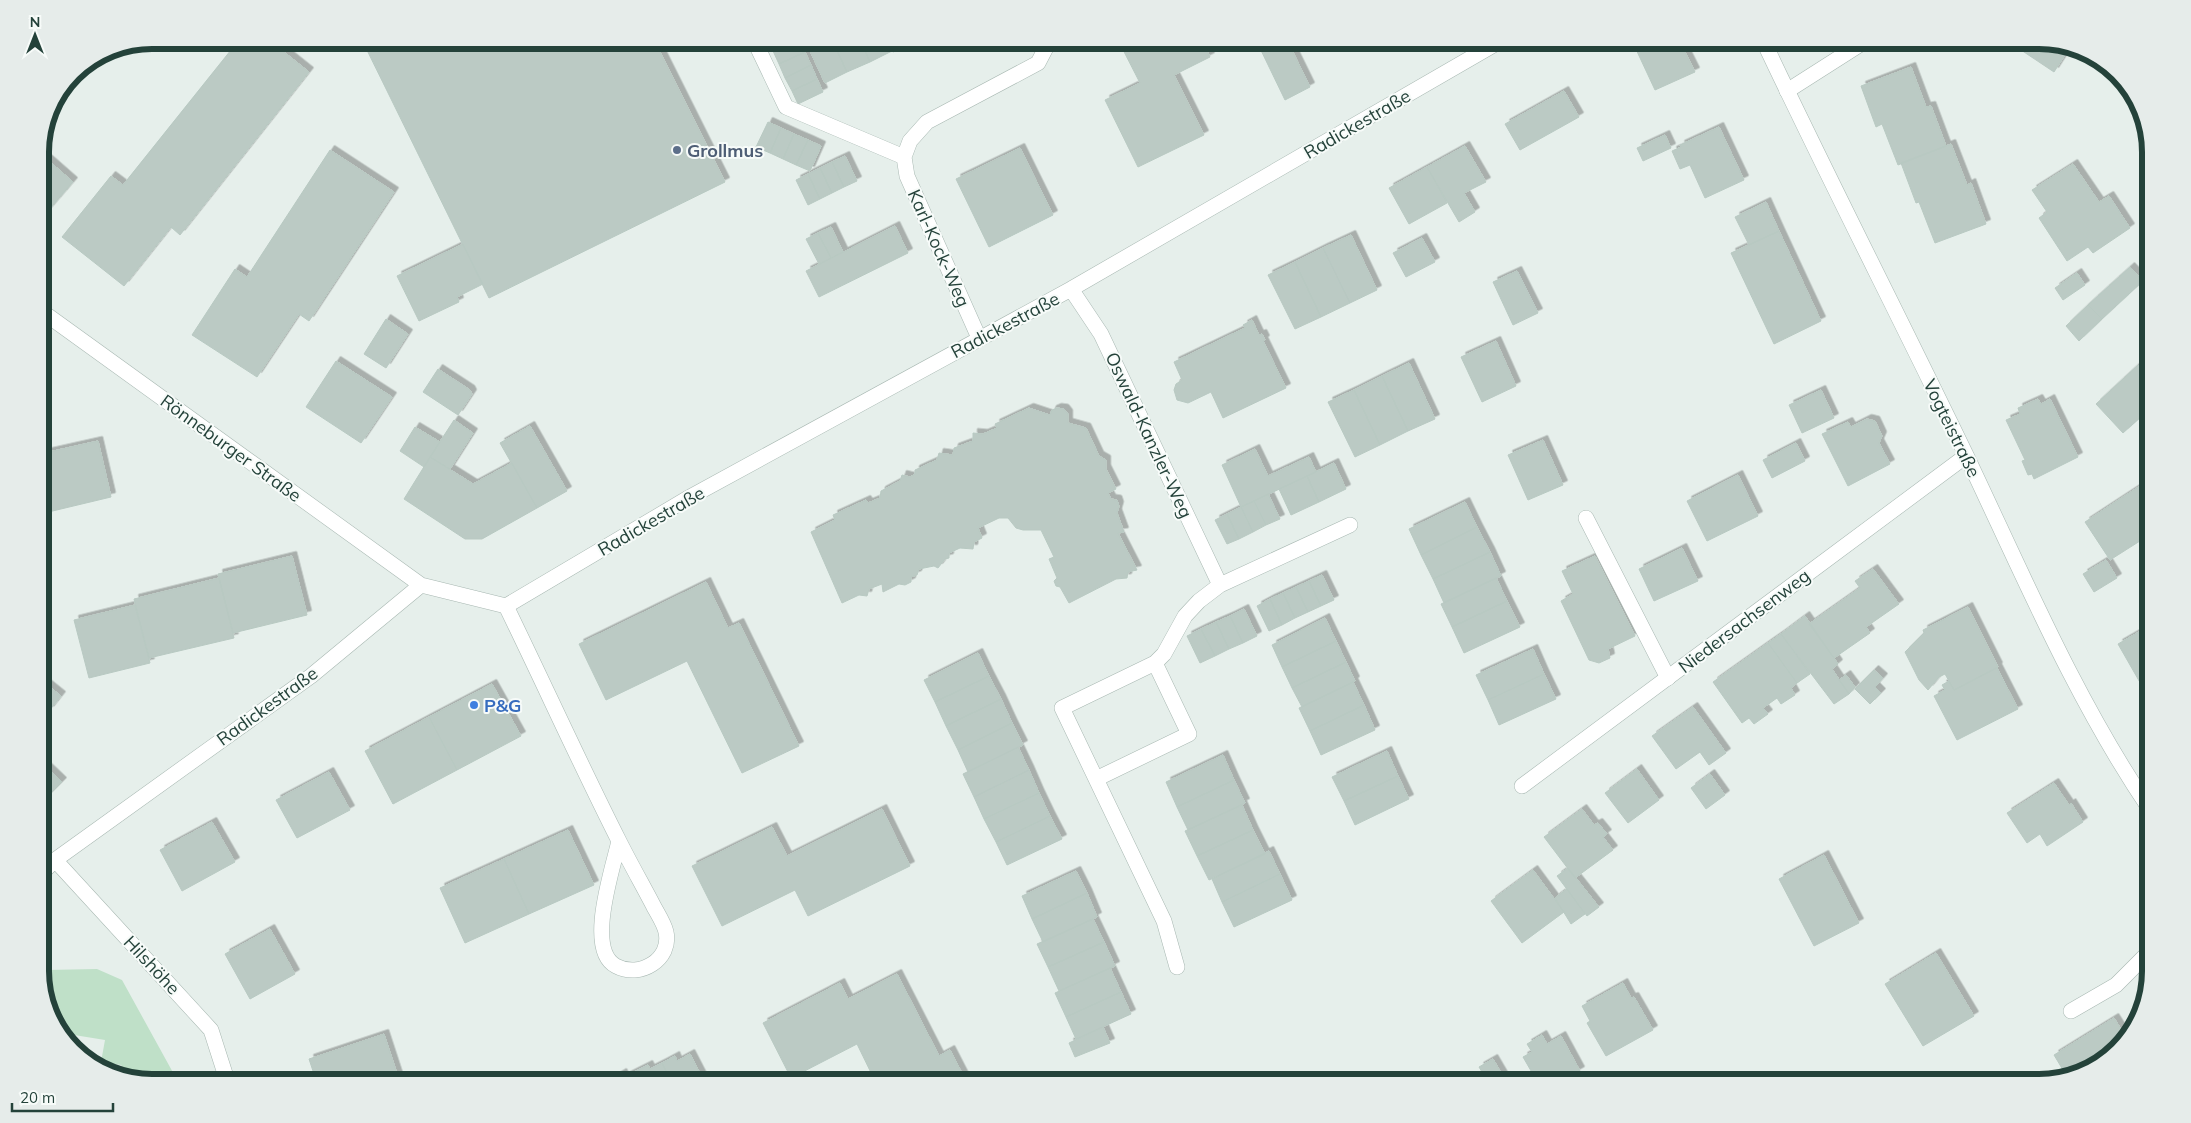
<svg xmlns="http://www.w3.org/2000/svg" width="2191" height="1123" viewBox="0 0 2191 1123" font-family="Mulish,sans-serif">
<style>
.green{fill:#bfe0c8}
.building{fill:#bbcac4;stroke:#b8c9c2;filter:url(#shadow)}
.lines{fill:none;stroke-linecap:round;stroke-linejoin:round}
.service-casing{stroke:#a8b8b2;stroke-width:16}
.minor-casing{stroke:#a8b8b2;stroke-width:16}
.tertiary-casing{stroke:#a8b8b2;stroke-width:16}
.service{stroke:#fff;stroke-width:15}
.minor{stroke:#fff;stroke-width:15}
.tertiary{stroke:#fff;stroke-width:15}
.service-dot{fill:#5c6f8a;stroke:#f7fbf9;stroke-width:2}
.shop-dot{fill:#3f7fe0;stroke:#f7fbf9;stroke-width:2}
.labels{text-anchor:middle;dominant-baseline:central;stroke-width:4;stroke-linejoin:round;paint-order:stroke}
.street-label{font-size:18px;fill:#24423a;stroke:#f7fbf9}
.service-label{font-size:18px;font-weight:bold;fill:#4e5e75;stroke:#f7fbf9;text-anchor:start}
.shop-label{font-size:18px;font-weight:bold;fill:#366cbe;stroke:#f7fbf9;text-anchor:start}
.rim{fill:none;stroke:#24423a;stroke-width:6}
</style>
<defs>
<filter id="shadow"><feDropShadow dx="4.5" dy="-4.5" stdDeviation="0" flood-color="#0004"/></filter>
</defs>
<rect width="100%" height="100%" fill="#e6efeb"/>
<path class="green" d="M97,969l25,11 54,98 -6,5 -41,-5 -8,-13 -20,-3 4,-22 -37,-6 -6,2 -3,-3 -19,-57 6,-6z"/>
<path class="building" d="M239,40h30l40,32 -129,163 -9,-8 -47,59 -62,-49 49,-61 12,9z
M362,40h292l71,142 -236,116z
M768,40h28l-23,11z
M796,40h3l6,12 -26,12 -6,-13z
M805,40h27l15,32 -22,11z
M832,40h28l10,22 -23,10z
M860,40h27l5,11 -22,11z
M887,40h27l1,2 -22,10z
M1118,40h84l8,17 -36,18 30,60 -66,32 -33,-67 35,-17z
M1256,40h31l23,47 -25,13z
M1330,40h18l-14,7z
M1645,40h34l16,32 -40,18 -21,-45z
M2028,40h12l30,7 -16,25 -33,-22z
M805,52l6,13 -26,13 -6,-14z
M811,65l6,14 -25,12 -7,-13z
M1911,67l15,40 5,-1 15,40 -48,19 -16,-41 -6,3 -15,-41z
M817,79l6,13 -25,12 -6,-13z
M1564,91l15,26 -59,33 -15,-26z
M768,122l13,6 -11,25 -14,-6z
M1719,127l25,53 -39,18 -15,-33 -10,4 -8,-18 9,-4 -1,-2z
M781,128l13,6 -11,25 -13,-6z
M794,134l14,6 -12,25 -13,-6z
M1665,135l6,13 -28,13 -6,-13z
M808,140l13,6 -11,25 -14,-6z
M1951,144l16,41 4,-2 15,41 -51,19 -16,-41 -3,1 -15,-40z
M1465,146l21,36 -22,11 11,19 -16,10 -32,-55z
M1020,148l33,67 -64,32 -33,-68z
M330,150l64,42 -85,129 -10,-7 -42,63 -65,-42 43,-66 12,8z
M40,153l33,29 -33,38z
M845,156l12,25 -13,6 -12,-25z
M832,162l12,25 -12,6 -12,-25z
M2073,164l26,38 10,-6 21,32 -37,25 -5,-6 -21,14 -28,-43 8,-6 -15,-22z
M1427,167l20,36 -38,21 -20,-36z
M820,168l12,25 -12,6 -12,-25z
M808,174l12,25 -12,6 -12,-25z
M1766,202l13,29 -30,14 -14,-28z
M895,226l13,27 -89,44 -13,-26z
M831,227l12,25 -12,6 -13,-25z
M1779,231l42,90 -47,23 -43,-91z
M818,233l13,25 -12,6 -13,-25z
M1351,235l26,55 -27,13 -27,-55z
M1422,238l13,24 -29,15 -13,-24z
M463,244l20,40 -26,13 2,5 -40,19 -22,-45z
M1323,248l27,55 -29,14 -26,-55z
M1295,262l26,55 -26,12 -27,-54z
M2130,267l13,14 -41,38 -14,-14z
M1517,271l21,42 -25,12 -20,-43z
M2077,273l8,12 -22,15 -8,-12z
M2088,305l14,14 -23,22 -13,-15z
M386,319l22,15 -22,34 -22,-14z
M1252,320l7,15 3,-1 3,6 -2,1 23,47 -63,30 -12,-26 -23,11 -11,-3 -3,-10 2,-6 6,-4 -8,-18 71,-34 -2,-3z
M1496,341l20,45 -34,16 -21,-45z
M336,361l56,36 -31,46 -55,-36z
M1409,363l26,56 -27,12 -26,-55z
M2138,365l13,13v30l-28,25 -27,-29z
M438,369l32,21 2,4 -14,21 -35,-23z
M1382,376l26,55 -28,14 -26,-55z
M1354,390l26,55 -25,12 -27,-55z
M1821,390l13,28 -32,15 -13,-28z
M2038,399l3,5 9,-5 28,58 -44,22 -2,-5 -4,1 -6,-14 3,-1 -19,-40 14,-6 -2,-6z
M1029,408l21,7 2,-5 5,-2 7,1 4,5v9l18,5 13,28 7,4v9l10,20 -8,4 3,6 6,1 2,6 -2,7 7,19 -6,1 19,37 -9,2 -1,6 -11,1 -47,24 -9,-16 -4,-1 -2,-5 3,-3 -8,-19 5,-2 -13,-27h-18l-7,-2 -8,-10h-9l-21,10 4,10 -8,4 -1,7 -13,-1 -11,5v5l-4,1 -7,9 -4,-2 -15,3 -2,6 -6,2v5l-6,3 -6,-1 -16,8 -1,-8 -13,5 -2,7 -8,-1 -17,8 -31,-71 24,-12 -2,-5 33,-15 2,3 12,-5 1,-7 19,-10 2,-6 8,2 5,-3v-4l22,-10 2,-7 14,2 1,-7 19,-7v-8l10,1 14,-6 -2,-4z
M1867,419l8,2 7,15 -3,7 11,21 -42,22 -26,-52 26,-12 3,5z
M454,420l19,13 -23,36 -20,-12z
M530,426l37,65 -30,17 -37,-65z
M415,427l25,15 -16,25 -24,-16z
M1543,440l20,45 -35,15 -20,-45z
M98,441l13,56 -71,17v-60z
M1796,443l9,18 -33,17 -9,-18z
M1255,449l13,27 41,-19 7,15 -75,35 -19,-42z
M430,457l43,27 39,-21 25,45 -55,31h-17l-61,-40z
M1334,463l12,26 -27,13 -12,-26z
M1738,475l20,41 -51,25 -20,-40z
M1307,476l12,26 -28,13 -12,-26z
M2140,486l11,16v32l-41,26 -25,-38z
M1268,494l12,25 -14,6 -12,-24z
M1254,501l12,24 -13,7 -12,-25z
M1465,502l12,25 -56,28 -12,-26z
M1241,507l12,25 -14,7 -12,-25z
M1227,514l12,25 -12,5 -12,-24z
M1477,527l13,25 -57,27 -12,-24z
M1682,548l16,33 -44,20 -15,-32z
M1490,552l11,24 -57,27 -11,-24z
M292,556l15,59 -74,18 -15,-59z
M1595,556l40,80 -27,13 2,9 -11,5 -10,-3 -28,-59 12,-7 -11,-23z
M2106,560l11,18 -23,14 -11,-18z
M1873,569l26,35 -33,23 4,6 -36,25 -25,-34 51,-36 -5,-7z
M1322,575l12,25 -13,6 -12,-25z
M219,578l15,60 -85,20 -15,-59z
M1496,578l11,23 -55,26 -11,-23z
M1309,581l12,25 -13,6 -12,-25z
M706,582l22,46 11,-5 60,123 -57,27 -55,-112 -81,39 -27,-56z
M1296,587l12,25 -13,6 -12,-25z
M1283,593l12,25 -13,7 -12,-26z
M1270,599l12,26 -13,6 -12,-25z
M1507,601l13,26 -56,26 -12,-26z
M135,605l15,58 -61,15 -15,-58z
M1968,607l30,60 -44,23 -9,-16 -6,3 -11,13 -9,-10 -14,-28 19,-19 -1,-3z
M1244,609l13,27 -14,7 -13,-27z
M1230,616l13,27 -14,6 -13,-27z
M1805,616l33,48 -6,5 17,25 -15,10 -53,-70z
M1325,618l11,23 -54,26 -10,-22z
M1216,622l13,27 -14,7 -14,-27z
M2151,625v65l-5,3 -28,-49z
M1201,629l14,27 -15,7 -13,-27z
M1781,634l29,40 -13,9 -29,-40z
M1336,641l10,21 -54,26 -10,-21z
M1768,643l29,40 -6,5 4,7 -14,9 -4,-6 -14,10 5,6 -14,10 -5,-6 -7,5 -29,-41z
M1533,649l11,25 -56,26 -12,-25z
M978,653l11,23 -54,26 -11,-22z
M1346,662l9,19 -53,26 -10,-19z
M1997,668l21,41 -61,31 -23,-44 11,-6 -3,-5 7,-4 5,9z
M1874,670l9,8 -8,9 6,6 -11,11 -15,-15z
M1544,674l12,25 -57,26 -11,-25z
M1846,675l9,12 -6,7 -10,-14z
M989,676l12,23 -55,27 -11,-24z
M40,679l21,17 -12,15 -9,-7z
M1353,682l11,23 -54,26 -11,-23z
M492,684l29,52 -64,34 -28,-53z
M1001,699l11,24 -54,27 -12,-24z
M1364,705l11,25 -54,25 -11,-24z
M1693,707l33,46 -17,12 -9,-13 -24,17 -24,-33z
M429,717l28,53 -64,34 -28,-53z
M1012,723l11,22 -55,27 -10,-22z
M1018,747l11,23 -55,27 -11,-23z
M1387,751l11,25 -54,25 -12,-24z
M1223,755l11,25 -57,27 -11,-25z
M40,761l22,21 -22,22z
M1637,769l22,31 -31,23 -23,-30z
M1029,770l10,23 -55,26 -10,-22z
M329,772l21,38 -53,28 -21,-38z
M1710,774l15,21 -19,14 -15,-21z
M1398,776l11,23 -54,26 -11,-24z
M1234,780l11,23 -57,27 -11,-23z
M2054,783l15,22 2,-2 12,19 -36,24 -7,-12 -13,9 -20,-30z
M1039,793l11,23 -54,26 -12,-23z
M1242,805l11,25 -56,26 -12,-25z
M882,809l28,57 -102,50 -13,-26 -73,36 -30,-60 80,-39 15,29z
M1582,809l12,16 4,-2 9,11 -4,3 10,13 -38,28 -31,-41z
M1050,816l12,23 -55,26 -11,-23z
M212,822l23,40 -53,29 -22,-41z
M568,830l26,55 -65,29 -25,-55z
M1253,830l12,24 -56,26 -12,-24z
M1269,851l11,23 -58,28 -10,-23z
M1824,855l35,68 -45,23 -35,-67z
M504,859l25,55 -64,29 -25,-55z
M1568,868l31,39 -12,9 -30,-40z
M1533,870l31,42 -42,31 -31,-42z
M1076,871l11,22 -55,26 -10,-23z
M1280,874l12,26 -58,27 -12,-25z
M1567,889l18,25 -14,10 -16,-26z
M1087,893l10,24 -54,25 -11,-23z
M1093,919l11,23 -56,25 -11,-23z
M270,929l25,45 -45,25 -25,-45z
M1104,942l11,24 -56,25 -11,-24z
M1936,953l38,63 -51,30 -38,-62z
M1110,968l11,24 -55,25 -11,-24z
M897,974l42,82 11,-6 17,33h-69l-2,-3 -6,3h-14l-19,-39 -66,34 -28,-55 77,-40 8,16z
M1623,983l8,15 3,-1 19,33 -47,26 -19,-33 3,-2 -8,-15z
M1121,992l10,22 -55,25 -10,-22z
M2114,1018l12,19 -25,27 -35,11 -12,-20z
M1103,1027l7,16 -35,14 -6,-14z
M384,1034l16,49h-83l-8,-24z
M1542,1035l5,9 14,-8 19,35 -22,12h-20l-15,-26 9,-5 -5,-8z
M690,1054l15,29h-33l-10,-20 13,-7 2,5z
M1493,1059l14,24h-33l11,-6 -6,-10z
M662,1063l10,20h-33l-5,-11 14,-7 2,4z
M634,1072l5,11 -31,-2 14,-8 2,4z"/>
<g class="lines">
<defs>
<path id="service" d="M1787,91l80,-51
M1586,518l82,160
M2071,1011l45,-26 35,-35"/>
<path id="minor" d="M754,40l32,67 118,50 6,-16 17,-19 111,-59 12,-23
M904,157l3,19 72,162
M1071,289l30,45 119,251
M40,310l381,275
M506,606c38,78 74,158 113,235 11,22 23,43 34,64 4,8 11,18 13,27 6,27 -26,47 -50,34 -31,-16 -3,-98 3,-125
M1096,779l93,-45 -34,-71
M1522,786l444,-330
M55,860l156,170 17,53
M40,875l15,-15 256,-184 110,-91 85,21 184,-109 381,-208 431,-249
M1177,967l-13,-46 -102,-213 93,-45 9,-9 21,-38 14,-15 21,-16 130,-60"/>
<path id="tertiary" d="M1763,40c66,140 137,278 204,417 57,120 109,244 184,354"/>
</defs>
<use href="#service" class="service-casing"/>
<use href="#minor" class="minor-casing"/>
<use href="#tertiary" class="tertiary-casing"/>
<use href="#service" class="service"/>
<use href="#minor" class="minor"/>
<use href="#tertiary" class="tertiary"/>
</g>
<circle class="service-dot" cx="677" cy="150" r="5"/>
<circle class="shop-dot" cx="474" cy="705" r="5"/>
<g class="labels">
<g class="street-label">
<text transform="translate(1357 124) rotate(-30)">Radickestraße</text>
<text transform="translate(939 248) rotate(66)">Karl-Kock-Weg</text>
<text transform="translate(1005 325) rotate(-28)">Radickestraße</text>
<text transform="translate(1952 428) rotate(64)">Vogteistraße</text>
<text transform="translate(1149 435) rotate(65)">Oswald-Kanzler-Weg</text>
<text transform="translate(231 448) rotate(36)">Rönneburger Straße</text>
<text transform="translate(651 521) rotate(-30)">Radickestraße</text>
<text transform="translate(1744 621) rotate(-37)">Niedersachsenweg</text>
<text transform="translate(267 706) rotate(-36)">Radickestraße</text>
<text transform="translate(152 965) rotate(47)">Hilshöhe</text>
</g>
<g class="service-label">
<text x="687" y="150">Grollmus</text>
</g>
<g class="shop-label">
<text x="484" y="705">P&amp;G</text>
</g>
</g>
<path d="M0 0H2191V1123H0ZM152 49H2039A103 103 0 0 1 2142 152V971A103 103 0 0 1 2039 1074H152A103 103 0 0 1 49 971V152A103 103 0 0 1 152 49Z" fill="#e6ecea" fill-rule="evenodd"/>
<path class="rim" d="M152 49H2039A103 103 0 0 1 2142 152V971A103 103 0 0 1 2039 1074H152A103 103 0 0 1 49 971V152A103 103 0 0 1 152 49Z"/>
<g transform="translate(35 35)" stroke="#f7fbf9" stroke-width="4" paint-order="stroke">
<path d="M0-4L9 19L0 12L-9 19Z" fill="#24423a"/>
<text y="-8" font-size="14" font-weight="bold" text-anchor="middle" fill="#24423a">N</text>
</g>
<path d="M12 1103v8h101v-8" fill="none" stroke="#24423a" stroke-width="2.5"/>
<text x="20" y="1103" font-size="15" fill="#24423a" stroke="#f7fbf9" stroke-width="4" paint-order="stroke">20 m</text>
</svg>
